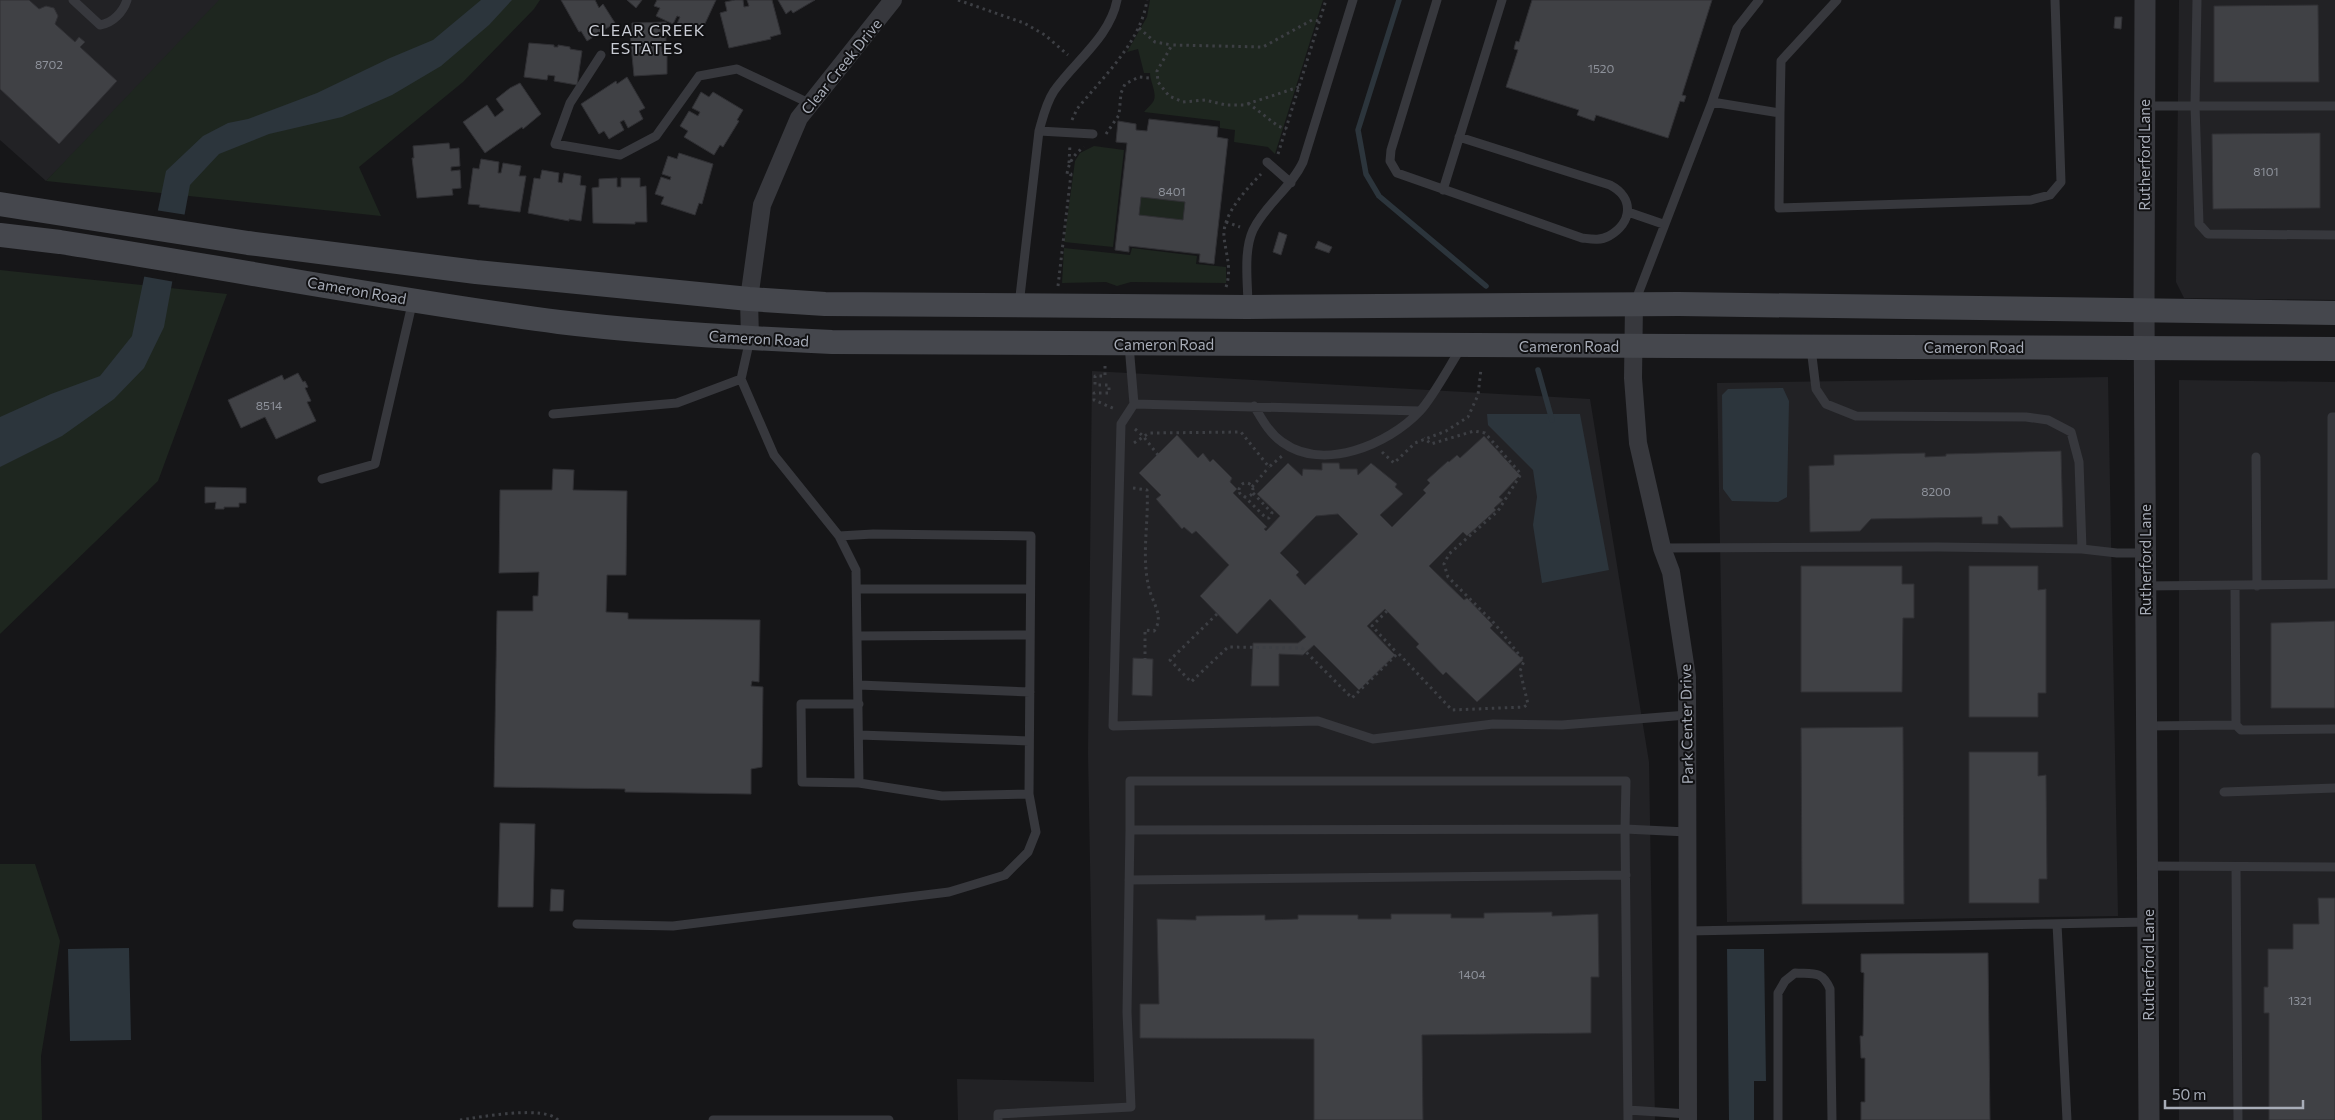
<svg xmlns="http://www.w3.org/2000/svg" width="2335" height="1120" viewBox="0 0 2335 1120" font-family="Commissioner,sans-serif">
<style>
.built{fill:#222225}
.green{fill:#1e261f}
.water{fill:#2c353c}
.pier{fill:#161618}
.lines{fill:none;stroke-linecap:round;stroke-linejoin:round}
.stream{stroke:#2c353c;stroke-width:5.5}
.building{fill:#404145;stroke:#303034;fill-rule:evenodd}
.path{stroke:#3d3f44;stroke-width:3;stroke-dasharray:2.5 4;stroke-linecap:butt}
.service{stroke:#37383d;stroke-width:9}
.minor{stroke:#37383d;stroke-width:18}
.tertiary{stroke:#37383d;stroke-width:21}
.secondary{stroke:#45474d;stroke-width:24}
.labels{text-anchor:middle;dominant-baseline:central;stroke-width:4;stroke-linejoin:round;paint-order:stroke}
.number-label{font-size:12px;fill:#8e929b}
.street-label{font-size:15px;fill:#a8adb8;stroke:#111113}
.neighbourhood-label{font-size:16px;letter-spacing:1px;fill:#c9ccd4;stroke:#111113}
</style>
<rect width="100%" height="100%" fill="#161618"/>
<path class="built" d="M0,0h227l-181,181 -46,-41z
M2179,0h156v300l-151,-2 -8,-16z
M1092,371l498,28 59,363 6,358h-697l-1,-41 137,3 -6,-329z
M2108,377l10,539 -391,6 -10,-539z
M2179,380l156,2v738h-156z"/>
<path class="green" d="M219,0h321l-6,9 -71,73 -104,85 22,49 -335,-35z
M1150,0h173l-48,154 -7,-7 -34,-5 1,-12 -15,-2v-7l-76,-9c3,-4 7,-7 9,-10 5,-8 -3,-20 -3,-29h-6l-6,-24 -11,3 20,-35z
M1094,146l30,4 -11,97 -49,-5 11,-81 5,-8z
M1141,197l44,5 -2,18 -44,-5z
M1064,248l66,7 2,-7 65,8 -1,8 30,3v16l-95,-1 -14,4 -11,-4 -44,1z
M0,270l227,24 -69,187 -158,153z
M0,864h35l25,77 -19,115 1,64h-42z"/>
<path class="water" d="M481,0h31l-23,25 -48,41 -49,29 -50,22 -73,17 -50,20 -29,31 -26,142 -20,41 -30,31 -52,37 -62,31v-50l51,-23 49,-18 32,-40 34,-165 37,-35 25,-13 20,-4 69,-26 73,-35 43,-18z
M1783,388l6,13 -2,96 -9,5 -46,-1 -9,-12 -1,-94 6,-6z
M1487,414h93l29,156 -67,13 -9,-58 4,-28 -4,-27 -45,-45z
M129,948l2,92 -61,1 -2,-92z
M1727,949h37l2,132h-12v39h-25z"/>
<path class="pier" d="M155,210l32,5 -12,67 -34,-6z"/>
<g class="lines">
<path class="stream" d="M1399,0l-41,130 8,44 13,22 107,90
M1538,370l14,50"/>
</g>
<path class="building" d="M0,0h29l10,9 7,-3 8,2 4,8 -3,8 20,18 4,-5 6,5 -5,5 37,34 -58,63 -59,-55z
M561,0h34l4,8 4,-4 12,19 -28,18 -6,-10 -2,1z
M627,0h15l-6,8z
M657,0h59l-13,28 -7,-3 -4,9 -16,-8 4,-9 -3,-1 -4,8 -17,-8 4,-8 -6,-2z
M735,0h8l1,7 5,-1 -2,-6h25l9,34 -11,3 1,2 -42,9 -9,-35 7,-2 -2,-9z
M778,0h37l-22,13 -2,-3 -5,4z
M1532,0h180l-30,95 4,1 -2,6 -4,-1 -12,37 -72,-23 -2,6 -17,-6 2,-5 -73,-23 12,-37 -4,-1 2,-8 3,1z
M2318,5l1,77h-105v-76z
M2115,17h7l-1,12 -7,-1z
M666,22v23h-5l1,7h5v22l-33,2 -4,-41h2v-12z
M529,43l25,2v2h4v-2l12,2v2l12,2 -5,34 -23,-4 1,-5 -7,-1 -1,5 -23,-3z
M627,77l18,31 -6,3 4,8 -15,9 -4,-8 -4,2 4,8 -15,9 -5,-8 -5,3 -18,-30 35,-23 1,3z
M520,83l21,31 -18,15 -1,-2 -37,26 -22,-31 24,-17 8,12 9,-7 -8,-11 14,-11z
M701,92l8,5 4,-5 30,18 -6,10 2,1 -16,26 -3,-2 -6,10 -30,-18 4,-6 -8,-5 9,-15 9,5 2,-4 -8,-4z
M1149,119l69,8 -1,10 11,2 -14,125 -15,-2 1,-8 -71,-8v6l-14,-2 12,-107 -11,-1 2,-21 18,3v6l11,1zM1141,197l44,5 -2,18 -44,-5z
M2320,133v75l-107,1 -1,-75z
M449,143l1,6 9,-1 1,18 -9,1v4l9,-1 1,18 -9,1 1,6 -36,3 -5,-40h2l-1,-12z
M679,153l34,11 -11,40 -3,-1 -4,12 -34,-11 3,-7 -9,-3 6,-17 9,3 1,-3 -9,-3 6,-18 9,3z
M481,159l18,3 -1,11h3l2,-10 18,3 -2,10h7l-6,36 -41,-5 1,-2 -12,-1 5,-36 6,1z
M542,170l17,3 -1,9 4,1 2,-10 17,3 -1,9 6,1 -5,35 -12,-2v2l-41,-8 6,-35 6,1z
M617,178v9h4v-9h19v9l6,-1 1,36h-12v2l-42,-1 -1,-35 7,-1v-8z
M1279,232l8,3 -6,20 -8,-3z
M1318,241l14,6 -3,6 -14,-5z
M298,373l5,9 2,-1 3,6 -3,1 6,13 -4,1 9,19 -40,18 -11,-22 -24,11 -13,-28 54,-25 2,5z
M1177,435l21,23 5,-5 7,9 3,-3 19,19 -2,4 7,7 -4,4 34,34 -3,2 2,2 14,-15 -23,-22 31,-31 14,13 1,-7 19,1v-7h17l1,6h17l1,6 13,-12 26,21 -2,3 8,7 -23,21 12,12 34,-34 -3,-3 7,-7 -3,-3 21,-19 1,1 8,-7 3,3 24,-22 36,39 -21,22 4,3 -9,8 2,2 -29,26 -4,-4 -34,34 35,34 3,-2 26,27 -3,3 33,32 -46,42 -31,-30 -3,3 -27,-28 3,-3 -34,-35 -18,17 28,29 -36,35 -45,-45 -11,10 -24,-1v32h-28l2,-43h45l8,-6 -36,-38 -33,35 -37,-38 29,-31 -33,-34 -4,3 -8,-7 -2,2 -26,-30 5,-4 -22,-22zM1338,514l20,20 -53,51 -9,-10 3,-3 -19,-19 36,-37z
M2061,451l2,76 -52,1 -10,-12h-3v8h-16v-7l-111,2 -11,12 -50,1 -1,-66 25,-1v-10l91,-2v4l21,-1v-2z
M553,469l21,1 -1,20 54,1 -1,84h-19l-1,37 22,1v6l132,1 -1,62 -7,-1 -1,5 12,1 -1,80 -11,2v25l-126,-2v-3l-131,-2 3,-176h36v-15h5l1,-24 -40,1 1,-83h52z
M205,487l41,1v15h-7v4h-15v2h-9l1,-7 -11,1z
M1801,566h101v18h12v34h-11l-1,74h-101z
M1969,566h69v24l8,-1v104h-8v24h-69z
M2335,621v87h-64v-85z
M1133,658l20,1 -1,37 -20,-1z
M1903,727l1,177h-102l-1,-176z
M1969,752h69v24l8,-1 1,104h-8v24h-70z
M500,823l35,1 -2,83h-35z
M551,889l13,1 -1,21h-13z
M2318,898h17v222h-66v-107h-5v-26h4v-38h25v-25h26z
M1552,912v4l46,-2 1,63h-8v56l-169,2 1,85h-109v-81l-174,-1v-34h19l-2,-85 39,1v-4l69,-1v5l33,-1v-4h60v4h33v-5h60v4h33v-5z
M1988,953l2,167h-129v-18h4v-44h-4l-1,-22h3l1,-63 -3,-1v-18z"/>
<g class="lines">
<path class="path" d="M958,0l66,23 21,12 23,20
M1139,28l16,14 17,3
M1299,87l-55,18h-18l-21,-5 -22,2 -14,-6 -11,-14 -1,-11 15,-26 91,2 49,-27 7,1
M1248,103l30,23 8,3
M1072,120l5,-11c26,-32 64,-67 70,-109
M1106,134l13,-19 2,-22 4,-9 14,-7 11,1
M1278,154l48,-154
M1069,163l1,-19
M1226,222l14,5
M1058,286l13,-112h-4c2,-12 7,-20 17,-27
M1226,287c6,-18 0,-32 -2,-50 -2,-23 23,-48 37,-63
M1105,366v10h-10v9h14v8h-15v7l21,9
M1135,429l8,7 15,19
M1134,443l15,-10 92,-1 28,35 13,-11
M1382,452l12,11 21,-20 31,-12 22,-14 10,-22 3,-26
M1239 490a7 7 0 1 1 14 0a7 7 0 1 1-14 0Z
M1252,487l17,-20
M1133,488l14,2c2,32 -6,66 2,98 3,14 16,29 5,43l-9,-1v29
M1244,496l22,22h3l3,-5 -20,-21
M1387,611l-15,15 25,27
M1217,614l-47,46 21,22 37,-35 74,1 50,50 46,-45 54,57 72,-3 4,-3 -8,-33 4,-10 -29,-37 -47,-47 -4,-13 5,-10 49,-43 23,-37 -36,-41 -11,-2 -43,13 -7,-6
M460,1120c21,-3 84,-15 98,0"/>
<path class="service" d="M73,0l27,25c13,-2 23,-13 27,-25
M1437,0l-46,150 -1,11 7,12 185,65c9,1 18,3 27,-2 23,-13 26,-38 1,-51l-151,-48
M2197,0l-2,106 4,118 9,10 127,1
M601,55l-31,48 -15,41 65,11 36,-19 43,-60 38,-7 74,35
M1712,102l68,11 1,-52 56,-61
M2145,106h190
M1780,113l-1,95 252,-8 19,-5 11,-13 -6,-182
M1039,131l54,3
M1267,162l24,21
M1443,190l59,-190
M1628,212l35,12
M1635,302l77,-200 25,-74 22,-28
M1019,305l20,-174c4,-14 7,-28 15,-40 21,-30 56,-54 63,-91
M1248,307c0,-24 -5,-55 5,-77 12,-25 38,-42 50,-68l50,-162
M750,339l-9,40 33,76 65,81 17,34 3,213 83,13 87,-2 2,-258 -158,-2 -34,2
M1129,345l5,59
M1811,348l5,41 10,15 30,12 170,1 22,3 23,12 8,30 3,87
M1254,406c8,13 15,27 28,36 41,30 106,3 138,-31 13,-14 30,-46 41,-63
M1420,411l-286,-7 -13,20 -8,302 205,-5 55,18 120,-15 69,1 125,-10
M553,414l124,-11 64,-24
M2256,457l1,129
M322,479l53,-15 38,-164
M1662,548l276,-1 144,2 35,4h28
M2332,584v-167h3
M2145,586l190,-2
M857,589h173
M858,636l172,-1
M859,685l171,7
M859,704h-58l1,78 57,1
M2236,725l5,5 94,-1
M2147,726l89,-1 -1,-139
M859,735l170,6
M2224,792l111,-4
M1130,830v-49h496l-1,48 62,3
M2147,866l188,1
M2236,867l2,253
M1129,880l497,-5
M577,924l96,2 276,-34 56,-17 23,-23 8,-20 -7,-38
M2057,924l10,196
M1688,931l460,-9
M1628,1110l60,4
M713,1120h176
M998,1120v-6l133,-7 -4,-95 3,-182 495,-1 3,291
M1778,1120v-127l7,-12 10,-8c18,1 27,-3 35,16l2,131"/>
<path class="minor" d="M1634,304l-1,74 5,65 24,105 9,24 16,105 1,443
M750,338l-1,-39 13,-94 37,-87 94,-118"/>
<path class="tertiary" d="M2145,0l-1,311 5,809"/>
<path class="secondary" d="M0,204l248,39 228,29 273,27 76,5 423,3 431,-3 656,9
M0,235l60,7c167,26 332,58 499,80 91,11 182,16 273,20l1503,7"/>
</g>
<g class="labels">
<g class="number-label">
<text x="49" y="64">8702</text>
<text x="1601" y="68">1520</text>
<text x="2266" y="171">8101</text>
<text x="1172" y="191">8401</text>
<text x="269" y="405">8514</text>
<text x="1936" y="491">8200</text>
<text x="1472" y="974">1404</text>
<text x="2300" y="1000">1321</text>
</g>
<g class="street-label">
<text transform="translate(841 66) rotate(-51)">Clear Creek Drive</text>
<text transform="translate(2144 155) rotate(-90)">Rutherford Lane</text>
<text transform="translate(357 290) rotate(10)">Cameron Road</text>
<text transform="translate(759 338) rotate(3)">Cameron Road</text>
<text x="1164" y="344">Cameron Road</text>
<text x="1569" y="346">Cameron Road</text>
<text x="1974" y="347">Cameron Road</text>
<text transform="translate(2145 560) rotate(-90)">Rutherford Lane</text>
<text transform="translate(1686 724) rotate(-91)">Park Center Drive</text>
<text transform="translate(2148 965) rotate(-90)">Rutherford Lane</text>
</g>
<g class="neighbourhood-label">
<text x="647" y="29">CLEAR CREEK<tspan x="647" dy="18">ESTATES</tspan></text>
</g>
</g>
<path d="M2165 1100v8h138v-8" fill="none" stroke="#a8adb8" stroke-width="2.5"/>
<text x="2172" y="1100" font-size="15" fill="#a8adb8" stroke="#111113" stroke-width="4" paint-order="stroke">50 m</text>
</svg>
